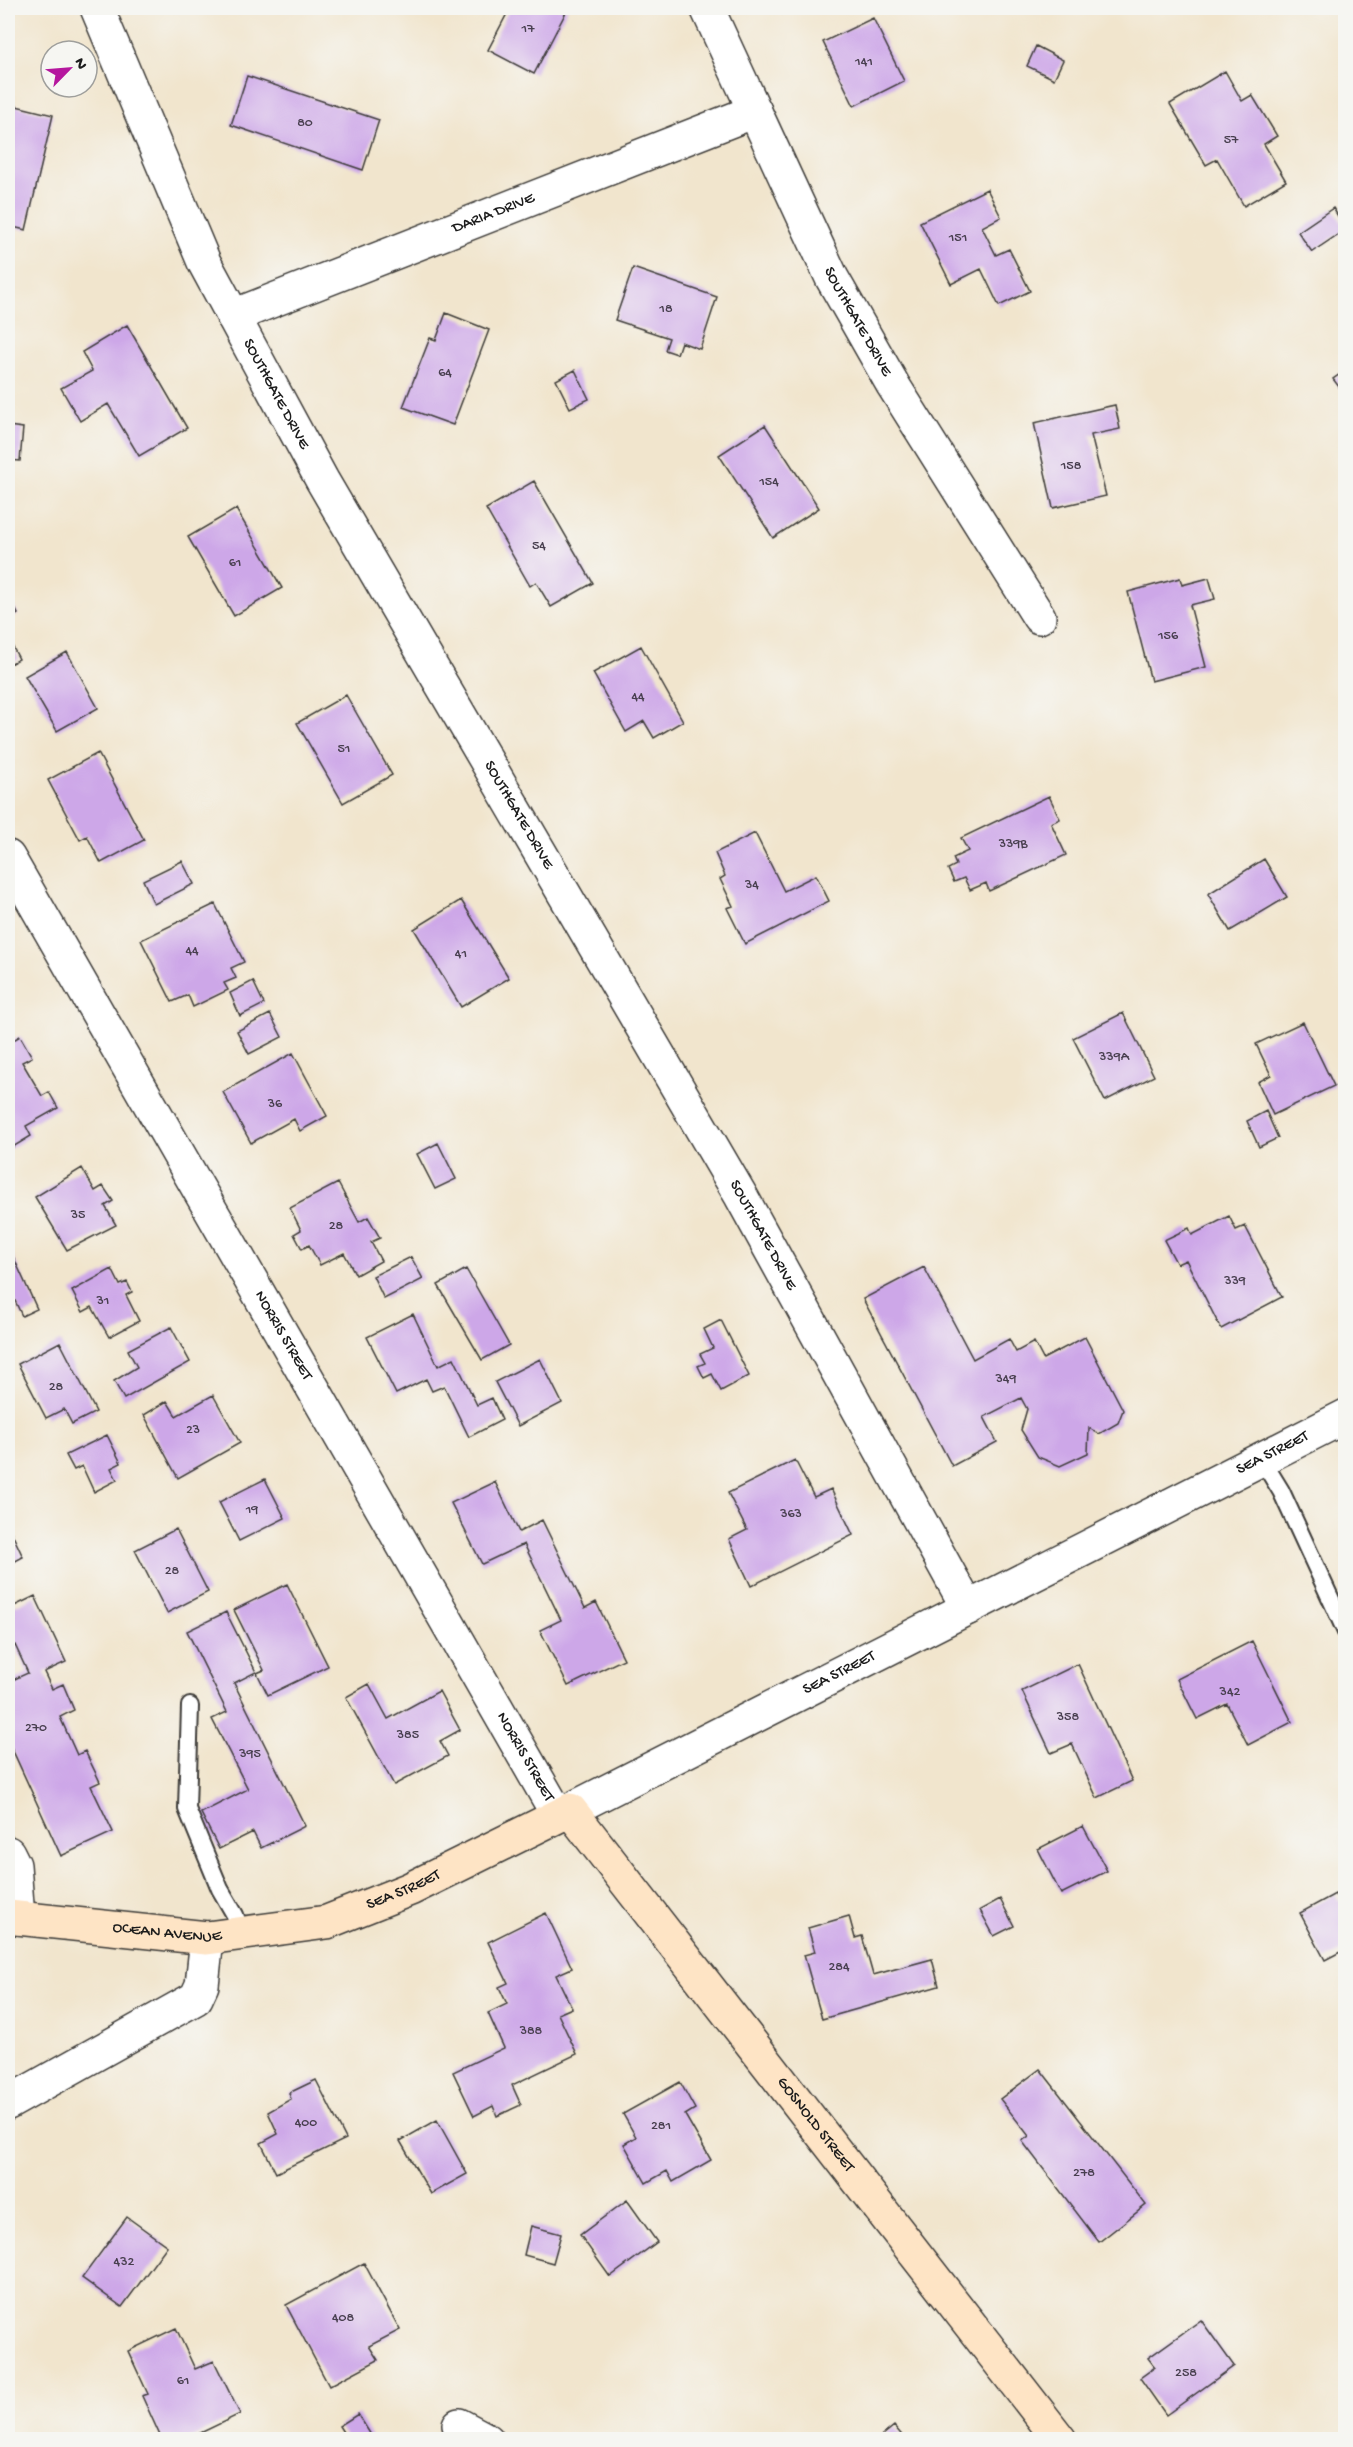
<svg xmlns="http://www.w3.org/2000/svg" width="1353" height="2447" viewBox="0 0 1353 2447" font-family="'Gochi Hand',sans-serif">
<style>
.building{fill:#cda7e8}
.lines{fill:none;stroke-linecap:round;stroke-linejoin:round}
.service-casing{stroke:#3c3a37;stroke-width:20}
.minor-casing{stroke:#3c3a37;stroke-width:36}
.tertiary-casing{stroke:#3c3a37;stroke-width:36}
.secondary-casing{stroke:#3c3a37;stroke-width:36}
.service{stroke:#fff;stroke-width:16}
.minor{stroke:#fff;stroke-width:33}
.tertiary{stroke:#fff;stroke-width:33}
.secondary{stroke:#fee4c5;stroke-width:33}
.labels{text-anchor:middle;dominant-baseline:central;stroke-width:6;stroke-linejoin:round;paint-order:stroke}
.number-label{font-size:14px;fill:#483f4f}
.street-label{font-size:16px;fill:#1c1c1c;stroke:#f6f6f2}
</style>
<rect width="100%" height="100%" fill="#f6f6f2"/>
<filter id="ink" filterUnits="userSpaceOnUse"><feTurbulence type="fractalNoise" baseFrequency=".0167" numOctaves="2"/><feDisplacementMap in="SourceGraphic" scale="12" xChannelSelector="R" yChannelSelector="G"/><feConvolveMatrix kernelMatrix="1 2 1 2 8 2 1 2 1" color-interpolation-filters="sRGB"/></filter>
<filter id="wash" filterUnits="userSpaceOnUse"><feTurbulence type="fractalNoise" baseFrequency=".008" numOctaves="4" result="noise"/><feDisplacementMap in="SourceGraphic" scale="24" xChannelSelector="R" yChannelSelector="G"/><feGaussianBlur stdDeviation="1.35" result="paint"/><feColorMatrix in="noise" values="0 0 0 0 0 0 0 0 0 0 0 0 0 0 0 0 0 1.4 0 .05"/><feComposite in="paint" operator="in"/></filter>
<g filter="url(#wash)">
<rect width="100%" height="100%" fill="#f1e5cd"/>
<g id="blocks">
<path class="building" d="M510,8h58l-34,66 -46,-24z
M873,18l31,63 -50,25 -31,-64z
M1036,46l27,14 -9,19 -27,-13z
M1225,71l17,30 10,-6 25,41 -13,8 22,37 -42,25 -27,-47 -11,6 -36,-61z
M247,76l132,44 -16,50 -132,-45z
M8,104l45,11 -27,115 -18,-4z
M987,189l14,28 -19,10 14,28 13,-6 21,42 -31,15 -18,-37 -30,15 -31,-62z
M1333,208l13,21 -34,23 -14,-20z
M633,268l84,29 -17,52 -19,-7 -4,12 -12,-4 4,-12 -54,-18z
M446,313l43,17 -36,95 -50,-18 27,-69 6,2z
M127,325l60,103 -48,28 -31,-52 -28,17 -19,-33 31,-17 -10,-19z
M575,370l14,29 -19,9 -14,-28z
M1346,370v26l-13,-17z
M1115,405l5,24 -29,6 15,61 -53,12 -19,-85z
M765,425l54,83 -46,30 -54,-83z
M8,426l15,2 -3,33 -12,-1z
M534,481l59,102 -42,24 -15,-25 -6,4 -44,-77z
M236,509l46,79 -48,28 -46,-79z
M1180,578l2,7 27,-7 6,21 -25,6 16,62 -55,14 -23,-89z
M8,595l10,19 -10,6z
M8,638l11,21 -11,6z
M641,646l42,75 -29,17 -10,-17 -18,11 -33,-59z
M67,652l31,56 -41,23 -32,-55z
M346,695l46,80 -49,28 -46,-80z
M98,753l46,87 -43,23 -14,-27 -7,4 -32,-60z
M1049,796l11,23 -9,4 15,32 -77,36 -3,-8 -16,7 -6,-12 -10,4 -6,-13 8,-4 -3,-7 15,-7 -7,-13z
M755,833l29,58 32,-16 13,26 -84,43 -18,-36 6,-2 -13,-27 5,-3 -10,-23z
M1264,859l23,38 -57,34 -22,-37z
M182,861l12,23 -40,20 -11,-24z
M461,900l48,78 -48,29 -47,-78z
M215,904l29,58 -13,6 5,10 -12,5 4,7 -35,17 -5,-12 -16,7 -31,-62z
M253,981l11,23 -24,12 -10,-23z
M1123,1013l31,63 -49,25 -32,-63z
M270,1014l12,23 -33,17 -12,-23z
M1303,1022l31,64 -61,29 -15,-33 13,-7 -15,-31z
M8,1035l4,6 8,-5 12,21 -10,5 20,34 7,-4 9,16 -32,18 5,10 -23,14z
M293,1053l34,63 -27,15 -6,-12 -43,24 -28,-51z
M1266,1111l12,27 -19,9 -12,-26z
M438,1143l18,36 -21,10 -18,-35z
M82,1168l13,23 8,-5 10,15 -8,5 11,19 -49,25 -32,-53z
M338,1183l21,39 9,-5 12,21 -9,4 10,19 -25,14 -12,-22 -24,12 -11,-20 -7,4 -8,-15 7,-4 -11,-22z
M1229,1216l7,14 9,-4 37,71 -61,32 -35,-69 -9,4 -13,-24 25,-12 3,7z
M8,1245l29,64 -15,7 -11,-24 -3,2z
M411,1257l12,22 -39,20 -11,-23z
M924,1267l49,92 36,-20 7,13 18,-10 9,17 42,-22 38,73 -5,13 -19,11 -10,-6 -1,25 -28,13 -22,-9 -17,-27 6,-21 -6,-11 -37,19 13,25 -45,24 -89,-167z
M112,1269l8,16 7,-3 5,10 -6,3 13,26 -30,16 -17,-30 -9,5 -11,-21z
M466,1269l43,76 -27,15 -44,-75z
M413,1314l25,52 16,-8 23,47 15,-7 10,22 -33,17 -25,-51 -12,5 -6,-12 -30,15 -29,-57z
M721,1320l28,56 -28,15 -9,-17 -8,4 -6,-12 7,-3 -5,-9 13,-6 -9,-19z
M171,1327l19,35 -66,37 -10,-18 23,-14 -9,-17z
M60,1342l36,70 -24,12 -8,-15 -18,9 -28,-54z
M540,1359l22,44 -44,23 -23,-44z
M213,1395l27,48 -62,35 -34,-63 23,-14 9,15z
M107,1435l14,28 -10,5 6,12 -23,12 -12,-26 -8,4 -8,-15z
M795,1460l19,37 17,-8 22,46 -102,51 -22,-47 18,-9 -19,-37z
M265,1479l20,39 -46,23 -20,-39z
M495,1482l24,50 23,-12 43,88 11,-6 28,57 -56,27 -28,-56 21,-10 -37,-76 -42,20 -31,-61z
M8,1525l15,32 -15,8z
M176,1529l32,63 -41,21 -32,-63z
M287,1584l41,82 -60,29 -11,-22 7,-3 -30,-60z
M35,1596l31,66 -22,10 8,17 11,-5 11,26 -14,7 17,38 8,-4 15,31 -9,4 22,46 -52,24 -53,-116v-58l20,-9 -13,-28 -7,4v-40z
M226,1612l30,60 -22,11 71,143 -44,22 -8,-16 -34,17 -18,-36 47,-24 -36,-70 15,-7 -40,-81z
M1252,1641l40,81 -44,23 -21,-41 -30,15 -20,-40z
M1078,1664l54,117 -35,17 -25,-54 -21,9 -29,-62z
M369,1684l19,35 51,-28 21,39 -20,11 8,15 -54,29 -48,-88z
M1083,1826l24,45 -46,23 -23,-45z
M1335,1894l4,7 7,-4v52l-21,11 -25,-47z
M1000,1899l14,27 -20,10 -14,-26z
M546,1913l26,55 -16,7 16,33 -14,6 19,40 -65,31 9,20 -24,11 -4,-10 -19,10 -21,-44 51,-24 -16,-35 19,-9 -8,-17 9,-4 -20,-41z
M849,1916l6,22 7,-2 11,39 59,-16 7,27 -117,33 -18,-64 11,-3 -7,-24z
M1040,2069l106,136 -47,37 -77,-101 7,-5 -29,-37z
M316,2080l30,59 -70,34 -15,-30 17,-9 -10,-22 23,-13 -2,-6z
M680,2082l15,27 -10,6 26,45 -38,22 -6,-11 -21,12 -22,-39 12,-7 -13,-23z
M437,2120l30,54 -36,20 -31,-53z
M627,2200l30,42 -47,35 -30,-42z
M127,2217l40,29 -45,61 -40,-29z
M531,2226l30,8 -8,29 -29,-8z
M364,2263l36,67 -31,16 9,14 -49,26 -43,-81z
M1201,2320l33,46 -68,49 -26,-37 15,-11 -7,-9z
M176,2328l19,41 19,-8 26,53 -54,26h-24l-20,-44 6,-2 -20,-43z
M358,2414l16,26h-26l-9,-14z
M894,2426l12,14h-29z"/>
</g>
</g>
<g filter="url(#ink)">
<use href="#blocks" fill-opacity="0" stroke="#3c3a37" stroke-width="1.5"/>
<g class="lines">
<defs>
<path id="service" d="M1262,1460l19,31 65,141
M190,1706l-3,103 33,80 15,26 7,20"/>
<g id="minor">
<path id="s1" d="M97,8l107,254 118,218 419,716 227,412"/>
<path id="s2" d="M707,8l125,270 61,107 146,232"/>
<path id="s3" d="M233,316l522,-205"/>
<path id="s4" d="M8,857l550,958"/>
<path d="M8,1853l6,12 4,53"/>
<path d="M8,2103l188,-105 6,-13 5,-47"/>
<path d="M459,2425l28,15"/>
</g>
<g id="tertiary">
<path id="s5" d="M570,1810l776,-394"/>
</g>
<g id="secondary">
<path id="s6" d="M8,1917l199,21 120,-16 83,-33 160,-79 490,630"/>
</g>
</defs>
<use href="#service" class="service-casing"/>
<use href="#minor" class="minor-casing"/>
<use href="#tertiary" class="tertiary-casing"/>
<use href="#secondary" class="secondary-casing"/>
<use href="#service" class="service"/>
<use href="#minor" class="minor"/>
<use href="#tertiary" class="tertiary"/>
<use href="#secondary" class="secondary"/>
</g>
</g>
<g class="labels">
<g class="number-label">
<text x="528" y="29">17</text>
<text x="864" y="62">141</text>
<text x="305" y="123">80</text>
<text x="1231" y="140">57</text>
<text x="958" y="238">151</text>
<text x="666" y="309">18</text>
<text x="445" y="373">64</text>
<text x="1071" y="466">158</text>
<text x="769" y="482">154</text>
<text x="539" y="546">54</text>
<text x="235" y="563">61</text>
<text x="1168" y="636">156</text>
<text x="638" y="697">44</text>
<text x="344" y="749">51</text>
<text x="1013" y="844">339B</text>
<text x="752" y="885">34</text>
<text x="192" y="951">44</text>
<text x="461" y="954">41</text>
<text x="1114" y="1057">339A</text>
<text x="275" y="1104">36</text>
<text x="78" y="1215">35</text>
<text x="336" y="1226">28</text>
<text x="1235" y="1281">339</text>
<text x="103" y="1301">31</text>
<text x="1006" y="1379">349</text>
<text x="56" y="1387">28</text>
<text x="193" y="1430">23</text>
<text x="252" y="1510">19</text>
<text x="791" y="1514">363</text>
<text x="172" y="1571">28</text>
<text x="1230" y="1692">342</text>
<text x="1068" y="1717">358</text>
<text x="36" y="1728">270</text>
<text x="408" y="1735">385</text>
<text x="250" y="1754">395</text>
<text x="839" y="1967">284</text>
<text x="531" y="2031">388</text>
<text x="306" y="2123">400</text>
<text x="661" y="2126">281</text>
<text x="1084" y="2173">278</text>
<text x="124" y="2262">432</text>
<text x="343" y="2318">408</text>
<text x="1186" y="2373">258</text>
<text x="183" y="2381">61</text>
</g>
<g class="street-label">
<text stroke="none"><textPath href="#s3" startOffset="280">DARIA DRIVE</textPath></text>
<text stroke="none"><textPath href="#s2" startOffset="348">SOUTHGATE DRIVE</textPath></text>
<text stroke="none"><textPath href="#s1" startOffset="426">SOUTHGATE DRIVE</textPath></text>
<text stroke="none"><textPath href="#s1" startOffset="912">SOUTHGATE DRIVE</textPath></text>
<text stroke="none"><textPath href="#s1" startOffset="1398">SOUTHGATE DRIVE</textPath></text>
<text stroke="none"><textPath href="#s4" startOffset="552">NORRIS STREET</textPath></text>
<text stroke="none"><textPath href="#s5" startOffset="788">SEA STREET</textPath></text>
<text stroke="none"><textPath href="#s5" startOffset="302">SEA STREET</textPath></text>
<text stroke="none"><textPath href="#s4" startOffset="1038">NORRIS STREET</textPath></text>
<text stroke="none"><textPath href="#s6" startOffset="404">SEA STREET</textPath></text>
<text stroke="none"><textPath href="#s6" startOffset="160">OCEAN AVENUE</textPath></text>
<text stroke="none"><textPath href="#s6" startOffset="988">GOSNOLD STREET</textPath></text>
</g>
</g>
<rect width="1353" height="2447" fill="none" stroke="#f6f6f2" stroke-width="30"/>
<g transform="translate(69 69) rotate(65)"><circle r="28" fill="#f6f6f2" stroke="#9f9f9c" stroke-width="1.5"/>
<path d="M0-4.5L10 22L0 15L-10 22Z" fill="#b5179e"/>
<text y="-9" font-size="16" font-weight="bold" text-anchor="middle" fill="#1c1c1c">N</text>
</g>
</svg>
